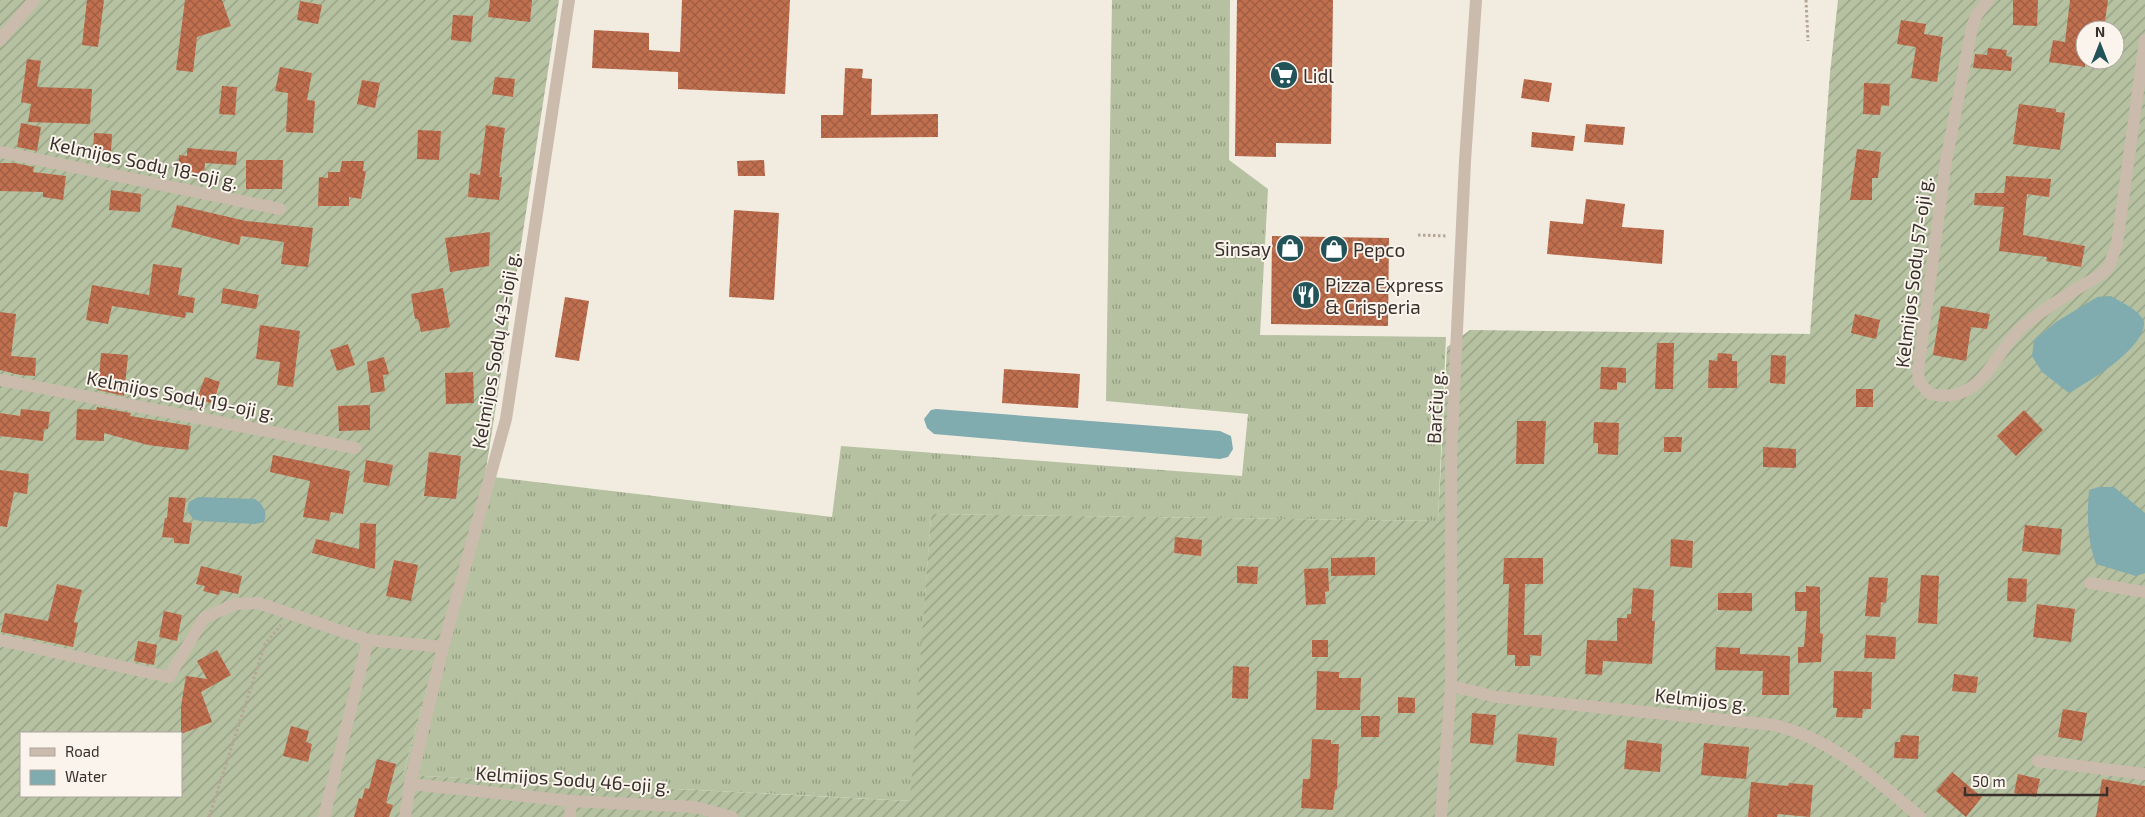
<svg xmlns="http://www.w3.org/2000/svg" width="2145" height="817" viewBox="0 0 2145 817" font-family="'Exo 2',sans-serif">
<style>
.grass{fill:url(#grass-tufts)}
.garden{fill:url(#garden-furrows);fill-rule:evenodd}
.water{fill:#80abaf}
.building{fill:url(#building-cross-hatch)}
.lines{fill:none;stroke-linecap:round;stroke-linejoin:round}
.path{stroke:#b6a696;stroke-width:3;stroke-dasharray:2.5 2.5;stroke-linecap:butt}
.street{stroke:#cbbbac;stroke-width:12}
.labels{text-anchor:middle;dominant-baseline:central;stroke-width:4;stroke-linejoin:round;paint-order:stroke}
.poi-label{font-size:19px;fill:#39302b;stroke:#faf4ed;text-anchor:start}
.street-label{font-size:19px;fill:#39302b;stroke:#faf4ed}
</style>
<defs>
<pattern id="grass-tufts" width="24" height="20" patternUnits="userSpaceOnUse" patternTransform="scale(1.25)"><rect width="24" height="20" fill="#b5c1a0"/><path d="M3 7l-1-3M5 7V3M7 7l1-3M15 17l-1-3M17 17v-4M19 17l1-3" fill="none" stroke="#949d83"/></pattern>
<pattern id="garden-furrows" width="10" height="10" patternUnits="userSpaceOnUse" patternTransform="scale(1.25)"><rect width="10" height="10" fill="#b5c1a0"/><path d="M-1 1l2-2M0 10L10 0M9 11l2-2" fill="none" stroke="#949d83"/></pattern>
<pattern id="building-cross-hatch" width="8" height="8" patternUnits="userSpaceOnUse" patternTransform="scale(1.25)"><rect width="8" height="8" fill="#c1704f"/><path d="M0 0l8 8M0 8l8-8" fill="none" stroke="#9e5c42"/></pattern>
</defs>
<rect width="100%" height="100%" fill="#f2ebe0"/>
<path class="grass" d="M1112,0h118l-1,160 39,29 -8,146 186,2 -8,184 -507,-7 -20,287 -508,-26 82,-299 347,41 9,-71 401,30 6,-62 -142,-13z"/>
<path class="garden" d="M0,0h559l-74,476 -82,299 507,26 21,-287 507,7 9,-174 23,-17 340,4 20,-261 8,-73h307v817h-2145zM2085,30h30v30h-30zM21,733h160v63h-160z"/>
<path class="water" d="M2111,296c10,6 30,15 33,26 1,27 -56,60 -75,71l-27,-21 -10,-16 2,-16 22,-18 41,-25z
M936,409l284,22 11,5 2,13 -5,8 -8,2 -286,-25 -7,-6 -3,-9 7,-9z
M2099,487h15l31,26v60l-9,3 -40,-12c-9,-25 -9,-48 -7,-74z
M198,497l57,2c8,5 13,14 9,23l-9,2 -55,-3 -7,-2 -6,-9 2,-8z"/>
<path class="building" d="M87,0h17l-6,47 -16,-2z
M185,0h37l9,26 -34,11 -4,35 -17,-2z
M490,0h42l-2,22 -42,-5z
M682,0h108l-5,94 -107,-5v-17l-86,-4 2,-38 55,3v17l31,2z
M1237,0h96l-2,144 -55,-1v14l-41,-1z
M2013,0h25l-1,26 -24,-1z
M2070,0h38l-4,28 -19,-3v42l-36,-5 4,-22 12,2z
M300,1l22,4 -4,19 -21,-4z
M453,15l20,1 -2,26 -20,-2z
M1901,20l25,4 -2,10 19,3 -6,45 -26,-4 5,-31 -19,-3z
M1988,48l19,2 -1,6 6,1 -1,14 -38,-3 2,-14 12,1z
M27,59l14,2 -4,26 55,2 -2,35 -62,-2 3,-18 -10,-2z
M280,67l32,6 -5,27 8,1 -2,32 -27,-1 2,-39 -13,-2z
M845,68l18,1 -1,9 10,1 -1,36 67,-1v23l-117,1v-23h22z
M495,77l20,2 -2,18 -21,-3z
M1524,79l28,4 -3,19 -28,-4z
M362,80l18,3 -5,25 -18,-4z
M1864,83l26,1 -1,22 -8,-1 -1,10 -17,-1z
M222,86l15,1 -2,28 -16,-1z
M2019,104l37,5v3l9,1 -5,37 -47,-6z
M21,123l20,4 -4,24 -20,-4z
M1586,124l39,3 -2,18 -39,-3z
M486,125l19,3 -6,49h3l-3,23 -31,-3 2,-24 10,2z
M418,130l23,1 -2,29 -22,-1z
M1532,132l43,4 -2,15 -42,-4z
M94,133l18,1 -1,18h-18z
M187,148l50,4 -1,13 -31,-2 -1,12 -26,-2 1,-18 8,1z
M1857,149l24,3 -3,26h-6v22h-22z
M246,160h37l-1,29h-36z
M764,160l1,16h-27l-1,-15z
M342,161h22l-1,10h3l-5,28 -12,-2v9h-31l1,-29 9,1v-6h12z
M0,163h15l19,4 -1,5 33,4 -3,24 -20,-3v-5l-43,-1z
M2006,176l45,3 -2,18 -22,-3 -4,41 62,11 -4,21 -35,-6 1,-4 -48,-6 5,-44 -30,-2 1,-12h29z
M111,190l30,4 -1,18 -31,-2z
M1586,199l39,5 -3,23 42,3 -2,34 -115,-10 3,-33 33,3z
M177,205l69,16 67,7 -5,39 -27,-3 3,-22 -43,-6 -2,9 -68,-18z
M734,210l45,3 -5,87 -45,-3z
M490,232l-1,34 -39,6 -5,-34z
M1272,236l117,2 -1,88 -117,-2z
M153,264l29,4 -4,27 17,3 -2,15 -7,-1 -1,6 -73,-12 -4,18 -22,-4 6,-35 57,10z
M223,288l36,7 -3,14 -35,-6z
M443,288l7,39 -29,5 -3,-13h-3l-4,-25z
M565,297l24,4 -10,60 -24,-4z
M1941,306l49,8 -3,15 -16,-2 -5,34 -33,-6z
M0,312l16,2 -5,42 25,2 -1,18 -15,-1 -20,-5z
M1855,314l25,6 -4,19 -25,-6z
M260,325l40,6 -7,56 -16,-2 3,-23 -24,-3z
M1657,343h17l-1,46h-18z
M348,344l7,21 -18,6 -7,-21z
M101,353l27,2 -4,41 -26,-6z
M1718,353l14,1v7h5v27h-29l1,-28 8,1z
M1771,355l15,1 -1,28 -15,-1z
M384,357l5,17 -6,1 2,16 -14,2 -4,-31z
M1601,367l25,1v15l-9,-1v8l-17,-1z
M1004,369l76,5 -2,34 -76,-5z
M473,372l1,31 -28,1 -1,-31z
M205,377l15,5 -7,22 -16,-6z
M1856,389h17v18h-17z
M370,405v25l-31,1 -1,-25z
M97,407l34,6 -1,3 61,10 -3,24 -40,-5 -44,-12v8l-28,-1 1,-31 19,1z
M21,409l29,3 -2,17h-4l-1,12 -43,-5v-23l20,3z
M2024,410l19,20 -27,26 -19,-20z
M1517,421h29l-2,43h-28z
M1594,422l25,1 -1,32 -20,-1v-11h-5z
M1664,437h18l-1,15h-17z
M1763,447l33,2v19l-33,-1z
M429,452l32,4 -5,43 -32,-3z
M273,455l77,16 -7,43 -12,-2 -2,9 -26,-4 7,-36 -40,-9z
M366,460l27,5 -4,21 -26,-4z
M0,470l29,4 -2,20 -13,-2 -7,35 -7,-1z
M169,497l17,1 -3,24 9,1 -3,21 -15,-1v-5l-12,-1 3,-19h2z
M360,523l16,1 -1,45 -63,-16 4,-14 43,10z
M2025,525l37,4 -2,26 -38,-4z
M1175,537l27,3 -1,16 -27,-3z
M1671,539l22,2 -1,27 -22,-2z
M1375,557v18l-44,1v-18z
M1504,558h39v26h-18l-1,51h18l-1,21 -11,-1v11h-15v-11h-8l2,-71h-6z
M394,560l24,5 -7,36 -25,-5z
M201,566l41,10 -4,18 -18,-4 -1,5 -16,-4 2,-5 -9,-2z
M1237,566l21,1 -1,17 -20,-1z
M1328,568l1,23 -4,1 1,12 -20,1 -2,-36z
M1921,575l18,1 -2,48 -19,-1z
M1869,577l19,1 -2,25 -5,-1 -1,15 -15,-1z
M2008,578l19,1 -1,23 -19,-1z
M57,584l25,6 -8,32 4,1 -5,24 -72,-15 4,-19 43,8z
M1806,586l14,1v46l3,1 -2,28 -23,1v-16h6l3,-36h-12v-19h11z
M1633,588l21,2 -2,31h3l-3,43 -49,-3 -1,14 -17,-1 2,-34 30,1v-23h10v-4h4z
M1718,593h34v18l-34,-1z
M2037,604l38,5 -4,33 -38,-5z
M164,611l18,4 -5,26 -18,-4z
M1866,635l30,2 -1,22 -31,-1z
M1312,640h16v17h-16z
M138,641l19,4 -3,20 -20,-4z
M1716,647l24,1v6l50,2 -1,39h-27l1,-24 -48,-1z
M217,650l14,25 -30,17 11,30 -31,12v-28l5,-30 21,3 -10,-18z
M1233,666l16,1 -1,32 -16,-1z
M1317,671l22,1v6h22l-1,32h-44z
M1834,671l38,1 -1,37h-8l-1,9 -26,-1 1,-9h-4z
M1954,674l24,3 -2,16 -24,-2z
M1398,697l17,1v15h-17z
M2063,709l24,4 -5,28 -24,-4z
M1472,713l24,2 -3,30 -23,-2z
M1361,716h19l-1,21h-18z
M291,726l18,5 -3,11 6,2 -4,18 -25,-6z
M1518,734l39,4 -3,28 -38,-4z
M1901,735l18,1 -1,23 -24,-1 1,-16h5z
M1312,739l19,1v4h8l-2,45 -2,1 -2,20 -32,-2 2,-29h7z
M1627,740l35,4 -2,28 -36,-3z
M1704,743l45,4 -3,32 -45,-4z
M377,759l19,5 -10,39 7,2 -4,12h-35l5,-19 3,1 3,-11 4,1z
M1952,772l30,25 -16,20 -30,-26z
M2018,774l22,5 -4,18 -22,-4z
M2102,779l43,7v31h-49z
M1751,782l37,4 1,-3 24,2 -3,32 -32,-3 -1,3h-29z"/>
<g class="lines">
<path class="path" d="M1806,0l2,41
M1418,235l29,1
M209,817l56,-173 16,-19"/>
<path class="street" d="M1988,0l-12,16 -4,12 -26,133 -28,210 1,11 11,12c50,12 62,-37 90,-65 20,-19 59,-41 83,-56l6,-7 8,-22 28,-204
M0,40l34,-40
M0,152l280,57
M0,380l355,68
M2090,583l55,9
M0,640l169,37 35,-59 31,-14 23,-1 110,37
M1451,686l46,11 277,28c59,14 101,54 146,92
M2038,761l107,13
M410,784l161,17 124,6 37,10
M324,817l44,-177 75,7
M405,817l5,-33 33,-137 63,-228 63,-419
M570,817l1,-16
M1441,817l10,-131v-229l14,-296 11,-161"/>
</g>
<defs>
<symbol id="supermarket-disc" viewBox="-11 -11 22 22"><circle r="9.5" fill="#215359" stroke="#faf4ed"/><path d="M-6-5.5h2.5l.6 2H6L4.5 2H-2.5L-4.4-4H-6ZM-1.5 3.2a1.3 1.3 0 1 0 .1 0ZM3 3.2a1.3 1.3 0 1 0 .1 0Z" fill="#fff"/></symbol>
<symbol id="shop-disc" viewBox="-11 -11 22 22"><circle r="9.5" fill="#215359" stroke="#faf4ed"/><path d="M-5-2.5h2.3a2.7 3.5 0 0 1 5.4 0H5L5.5 6h-11ZM-1.5-2.5h3a1.5 2.3 0 0 0-3 0Z" fill="#fff"/></symbol>
<symbol id="restaurant-disc" viewBox="-11 -11 22 22"><circle r="9.5" fill="#215359" stroke="#faf4ed"/><path d="M-5-6h1v4h1v-4h1v4h1v-4h1v5L-1.5 .5V6h-2V.5L-5-1ZM5-6V6H3V1.5H1.5Q1.5-4 5-6Z" fill="#fff"/></symbol>
</defs>
<g fill-rule="evenodd">
<use href="#supermarket-disc" x="1268" y="59" width="32" height="32"/>
<use href="#shop-disc" x="1274" y="232" width="32" height="32"/>
<use href="#shop-disc" x="1318" y="233" width="32" height="32"/>
<use href="#restaurant-disc" x="1290" y="279" width="32" height="32"/>
</g>
<g class="labels">
<g class="poi-label">
<text x="1303" y="75">Lidl</text>
<text x="1271" y="248" text-anchor="end">Sinsay</text>
<text x="1353" y="249">Pepco</text>
<text x="1325" y="284">Pizza Express<tspan x="1325" dy="22">&amp; Crisperia</tspan></text>
</g>
<g class="street-label">
<text transform="translate(144 162) rotate(12)">Kelmijos Sodų 18-oji g.</text>
<text transform="translate(1913 272) rotate(-83)">Kelmijos Sodų 57-oji g.</text>
<text transform="translate(495 350) rotate(-80)">Kelmijos Sodų 43-ioji g.</text>
<text transform="translate(181 395) rotate(11)">Kelmijos Sodų 19-oji g.</text>
<text transform="translate(1435 407) rotate(-87)">Barčių g.</text>
<text transform="translate(1701 699) rotate(6)">Kelmijos g.</text>
<text transform="translate(573 779) rotate(4)">Kelmijos Sodų 46-oji g.</text>
</g>
</g>
<rect x="20" y="732" width="162" height="65" fill="#faf4ed" stroke="#ada69f"/>
<rect x="30" y="748" width="25" height="8" fill="#cbbbac" stroke="#ada69f"/>
<text x="65" y="757" font-size="15" fill="#39302b">Road</text>
<rect x="30" y="770" width="25" height="15" fill="#80abaf" stroke="#ada69f"/>
<text x="65" y="782" font-size="15" fill="#39302b">Water</text>
<g transform="translate(2100 45)"><circle r="24" fill="#faf4ed" stroke="#ada69f"/>
<path d="M0-4L9 19L0 12L-9 19Z" fill="#215359"/>
<text y="-8" font-size="14" font-weight="bold" text-anchor="middle" fill="#39302b">N</text>
</g>
<path d="M1965 787v8h142v-8" fill="none" stroke="#39302b" stroke-width="2.5"/>
<text x="1972" y="787" font-size="15" fill="#39302b" stroke="#faf4ed" stroke-width="4" paint-order="stroke">50 m</text>
</svg>
